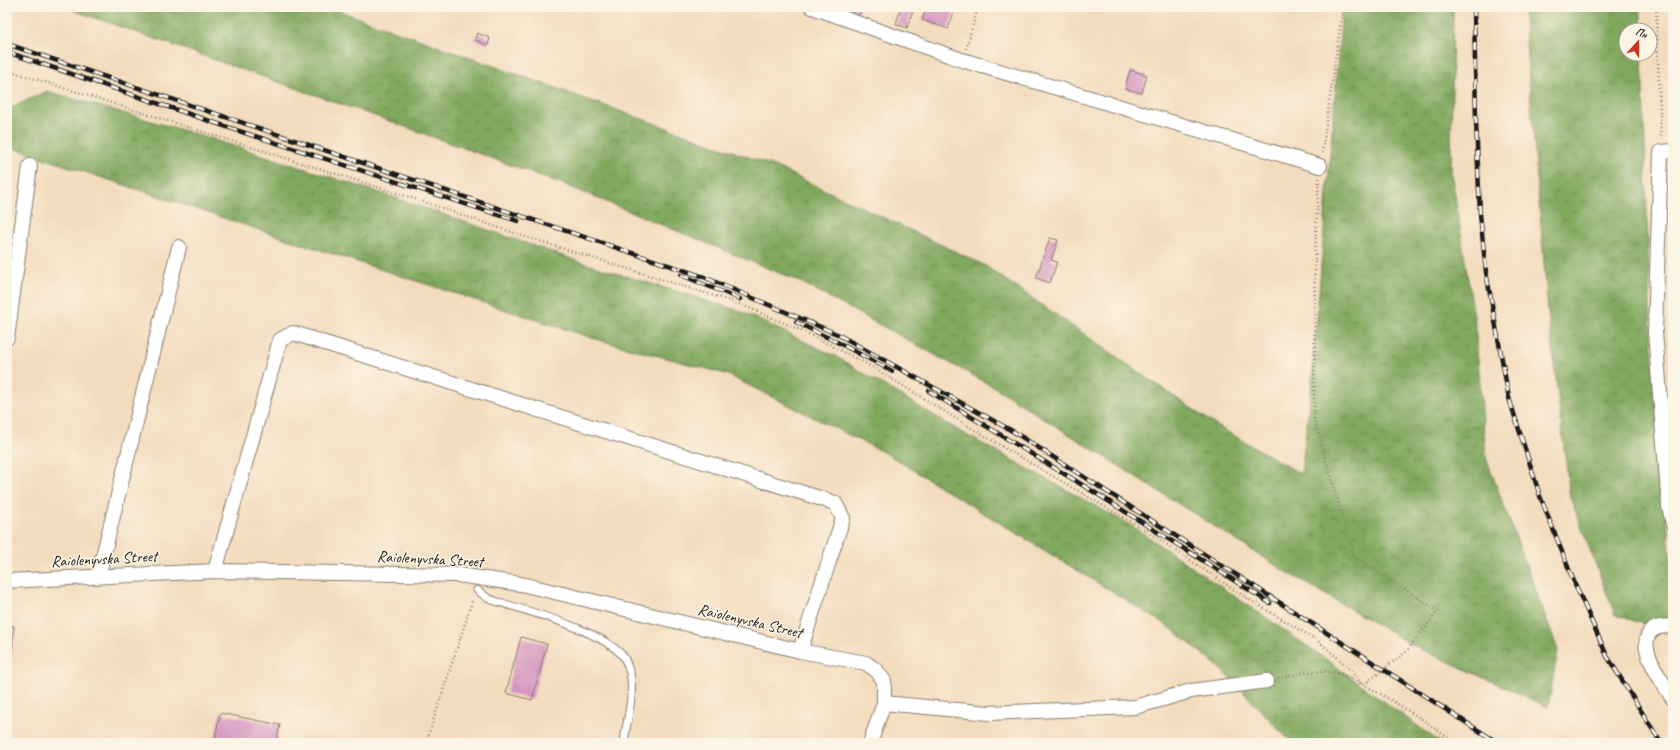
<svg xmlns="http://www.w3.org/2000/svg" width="1680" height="750" viewBox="0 0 1680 750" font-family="Caveat,sans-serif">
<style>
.forest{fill:url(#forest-crowns);stroke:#4e623e}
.building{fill:#d597bf}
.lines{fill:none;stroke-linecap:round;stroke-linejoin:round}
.service-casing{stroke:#887c6c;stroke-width:9}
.minor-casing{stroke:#887c6c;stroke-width:16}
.path{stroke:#887c6c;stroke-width:2.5;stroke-dasharray:1 3;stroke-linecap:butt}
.service{stroke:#fff;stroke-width:7}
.minor{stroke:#fff;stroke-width:14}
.rail-casing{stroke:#1c1c1c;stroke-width:4.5}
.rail{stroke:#fcf5e5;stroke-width:3;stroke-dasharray:9;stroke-linecap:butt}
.labels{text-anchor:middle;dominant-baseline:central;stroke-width:3;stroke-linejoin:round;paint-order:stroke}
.street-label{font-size:16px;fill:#1c1c1c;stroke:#fcf5e5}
</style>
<defs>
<pattern id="forest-crowns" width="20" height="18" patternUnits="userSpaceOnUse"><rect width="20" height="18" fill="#81a85f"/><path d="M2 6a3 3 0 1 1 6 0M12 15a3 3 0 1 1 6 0" fill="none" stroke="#69884e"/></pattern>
</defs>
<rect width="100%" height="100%" fill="#fcf5e5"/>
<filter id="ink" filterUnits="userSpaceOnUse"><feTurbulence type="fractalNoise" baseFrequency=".025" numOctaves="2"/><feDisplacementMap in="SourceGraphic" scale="8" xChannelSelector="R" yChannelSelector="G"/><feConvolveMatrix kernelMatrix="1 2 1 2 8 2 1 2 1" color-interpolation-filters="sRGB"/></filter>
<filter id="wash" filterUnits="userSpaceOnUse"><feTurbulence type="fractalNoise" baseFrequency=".012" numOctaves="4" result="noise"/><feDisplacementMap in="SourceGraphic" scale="16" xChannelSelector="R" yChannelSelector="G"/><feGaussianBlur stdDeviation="0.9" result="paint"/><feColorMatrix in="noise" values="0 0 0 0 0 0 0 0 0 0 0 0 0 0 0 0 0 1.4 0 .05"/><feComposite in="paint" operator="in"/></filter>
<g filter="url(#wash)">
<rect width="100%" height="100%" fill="#f3dcbd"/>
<path class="forest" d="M64,7h264l446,159 210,99 233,161 84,48 10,-83 31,-384h111l-2,163 24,154 11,134 72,192 -10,57 -134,-61 -134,-78 -284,-180 -195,-106 -238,-98 -185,-67z
M1523,7h118v23h-15v24h16l9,282 9,115 13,131v37l-22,7 -36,-11 -45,-118 -22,-185z
M47,91l159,46 193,62 181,63 160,49 95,45 128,77 169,93 184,126 125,91h-149l-72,-75 -52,-42 -281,-172 -161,-80 -127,-34 -300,-97 -292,-97v-36z"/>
<g id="blocks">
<path class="building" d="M850,7h12l-3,8 -10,-3z
M901,7h13l-7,21 -11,-4z
M927,7h29l-8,22 -26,-9z
M477,33l13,5 -2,7 -13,-5z
M1130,70l17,5 -5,18 -17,-4z
M1050,238l8,2 -7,20 6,2 -7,21 -14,-5z
M14,626l-5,59 -2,-1v-57z
M521,637l26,7 -15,56 -26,-7z
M220,713l60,12 -4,18h-62z"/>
</g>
</g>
<g filter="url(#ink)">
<use href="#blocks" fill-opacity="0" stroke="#887c6c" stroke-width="1"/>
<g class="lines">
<defs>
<path id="service" d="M477,590l12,9c34,11 111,30 134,57 3,4 5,12 7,17 5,20 -4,50 -6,70"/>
<path id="minor" d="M812,7l150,53 358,106
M1673,151l-12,1 -6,180 14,174 4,18
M7,338l23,-172
M215,571l65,-231 13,-7 542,170 8,15 -43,133
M98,577l81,-330
M7,581l208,-10 243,4 63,9 279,67 66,12 11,8 7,10v22l-14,40
M1673,626c-6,0 -13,0 -19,3 -22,13 10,55 19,70
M884,703l105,10 146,-6 56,-16 76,-10"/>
</defs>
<use href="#service" class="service-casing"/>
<use href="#minor" class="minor-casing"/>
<path class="path" d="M1656,7l5,132
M966,49l12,-42
M7,70l405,128 114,39 211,66 66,28 66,34 112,69 164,96 100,67 73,44 29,25 16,19 43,-33 32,-41 -84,-55 -40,-137 1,-170 4,-71
M1322,153l21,-146
M1278,679c17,-5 34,-9 51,-7 11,0 25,8 35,13 32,17 62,36 91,58
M426,743l47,-144"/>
<use href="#service" class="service"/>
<use href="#minor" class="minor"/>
<defs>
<path id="rail" d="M1474,7l2,114 4,93 6,58 23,126 31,98 32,81 35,79 54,87
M7,44l697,233 133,57 177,98 484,311
M7,52l229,78 282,91
M681,275l59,24
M796,322l45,22 51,27
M929,391l173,106 168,106"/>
</defs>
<use href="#rail" class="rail-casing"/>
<use href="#rail" class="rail"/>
</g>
</g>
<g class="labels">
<g class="street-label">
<text transform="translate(104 559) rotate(-3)">Raiolenyvska Street</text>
<text transform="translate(430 559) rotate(3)">Raiolenyvska Street</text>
<text transform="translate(750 621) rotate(13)">Raiolenyvska Street</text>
</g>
</g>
<rect width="1680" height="750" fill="none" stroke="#fcf5e5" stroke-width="24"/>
<g transform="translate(1638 42) rotate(21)"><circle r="19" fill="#fcf5e5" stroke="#a29e95"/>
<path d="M0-3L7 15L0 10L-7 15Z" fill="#c8321e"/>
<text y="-6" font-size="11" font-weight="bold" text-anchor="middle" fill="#1c1c1c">Пн</text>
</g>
</svg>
